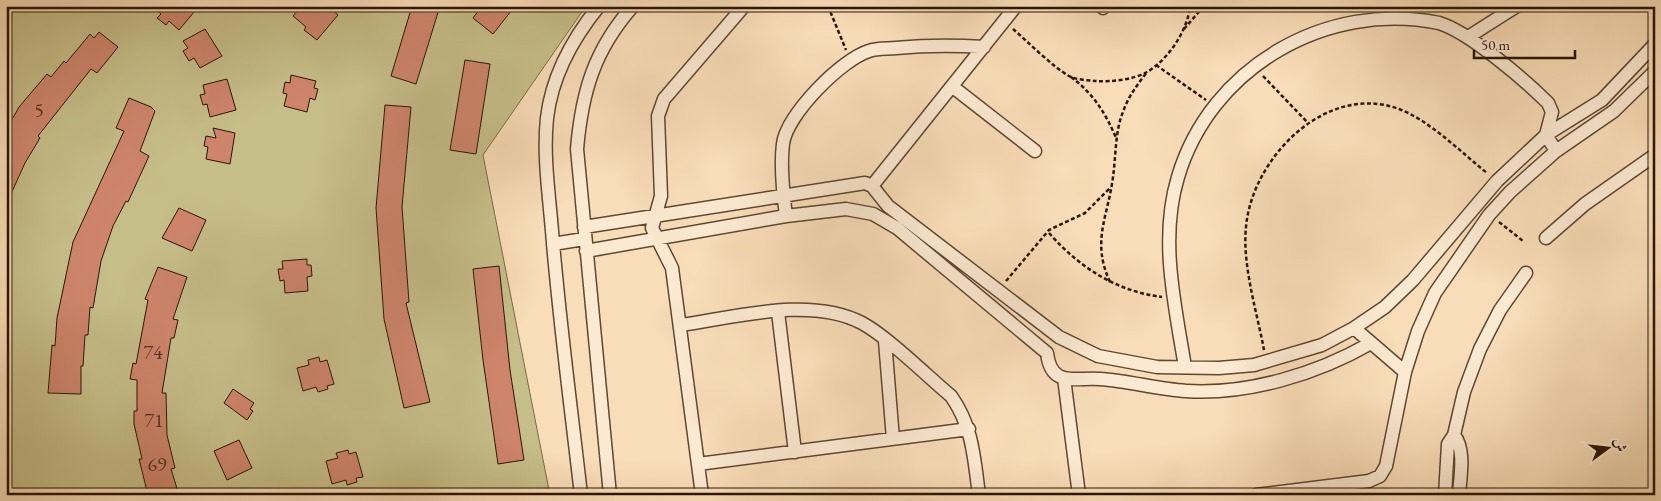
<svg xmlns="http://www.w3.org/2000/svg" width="1661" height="501" viewBox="0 0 1661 501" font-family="'EB Garamond',Amiri,serif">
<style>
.green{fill:#c6be89;stroke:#786a47}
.building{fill:#ce856c;stroke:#291605}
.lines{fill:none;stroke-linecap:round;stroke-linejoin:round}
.street-casing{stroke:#5d4832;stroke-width:15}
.path{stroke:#291605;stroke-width:2.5;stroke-dasharray:4 2.5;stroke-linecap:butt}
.street{stroke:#fbe9d1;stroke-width:12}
.labels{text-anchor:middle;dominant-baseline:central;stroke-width:4;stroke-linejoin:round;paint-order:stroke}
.number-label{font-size:20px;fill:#52321f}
</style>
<rect width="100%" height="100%" fill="#f9ddb8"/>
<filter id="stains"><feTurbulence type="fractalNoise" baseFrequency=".004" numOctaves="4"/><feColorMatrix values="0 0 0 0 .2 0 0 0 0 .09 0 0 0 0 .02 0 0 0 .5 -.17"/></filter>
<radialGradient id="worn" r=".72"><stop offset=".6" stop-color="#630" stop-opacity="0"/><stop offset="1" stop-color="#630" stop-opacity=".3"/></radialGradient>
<path class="green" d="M6,6h580l-103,149 67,340h-544z"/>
<path class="building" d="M152,6h47l-20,24 -10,-9 -3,4 -9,-7 4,-4z
M301,6h27l10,9 -21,25 -13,-10 2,-3 -13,-11z
M412,6h28l-24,78 -25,-8z
M482,6h33l-22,28 -20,-16z
M205,29l17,27 -22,12 -6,-10 -5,3 -6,-10 5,-3 -5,-7z
M99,32l19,15 -21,26 -6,-4 -53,67 2,2 -15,25 -19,42v-75l13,-23 28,-33 4,3 13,-16 2,2 24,-29 4,4z
M465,60l25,4 -14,90 -26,-4z
M291,75l25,6 -2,7 4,1 -3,11 -5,-2 -3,14 -23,-6 3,-12 -4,-1 2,-11 5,1z
M227,79l9,31 -26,7 -3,-13 -4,1 -3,-10 5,-1 -2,-9z
M129,98l22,9 4,4 -15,40 9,5 -21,46 -2,-1 -13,25 -12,35 -8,47 -3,-1 -2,28h-3l-2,31h-2v28l-33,-1 4,-48 3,1 2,-28 16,-76 51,-111 -8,-3z
M385,105l26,2 -9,100 7,95 -3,1 24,99 -26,6 -20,-89 -8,-111z
M213,128l22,5 -5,31 -24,-5 2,-12 -4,-1 2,-10 10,2z
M179,208l27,12 -14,31 -30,-13z
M307,259v6h4l1,11 -5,1 1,14 -23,2 -1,-13 -4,1 -2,-12h5l-1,-8z
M499,266l11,104 14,90 -26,4 -15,-104 -10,-91z
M158,267l29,10 -14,42 5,1 -4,18h-3l-9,55h4l1,42 8,33 -4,1 8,26h-31l-9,-36h3l-8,-35v-13h3v-31l-7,-1 3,-16 3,1 12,-64 -3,-1z
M319,357l1,5 7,-2 7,24 -7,2 1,3 -10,3 -2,-5 -13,4 -6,-23 12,-3 -1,-5z
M233,389l21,14 -4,6 3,2 -6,9 -23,-17z
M239,440l13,28 -25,12 -13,-29z
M348,450l1,4 7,-2 7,25 -7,1 1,4 -10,3 -1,-5 -14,4 -6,-23 12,-3 -2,-5z"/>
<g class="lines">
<defs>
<path id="street" d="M1101,6l2,2
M1468,37l49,-31
M953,87l82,64
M872,186l144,-180
M786,216c-3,-23 -6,-49 -3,-72 3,-29 59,-85 86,-93 8,-3 19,-2 27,-3 32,-3 56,-3 88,-1
M584,227l281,-44 7,3 16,20 171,131 39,19 59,11 62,1 35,-3 68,-20 32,-17 31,-21 28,-27 84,-99 49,-46 56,-35 53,-56
M1546,238l39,-34 70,-49
M553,244l31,-5
M586,251l200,-35 60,-7 27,5 24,14 150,125c4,35 28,24 53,26 29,2 57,10 86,12 62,4 131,-17 185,-48
M778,312l17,140
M681,325c55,-8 130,-29 181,-2 27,15 64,52 89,73 22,31 23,62 28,99
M1354,328l51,44
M885,341l8,98
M1185,367c-10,-62 -26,-128 -7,-190 32,-109 148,-177 261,-154 30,9 86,57 109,80l4,9 -6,23 10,16
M1064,378l15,117
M1454,435c12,15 6,42 5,60
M698,464l271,-35
M581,495c-10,-88 -22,-176 -29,-264 -3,-37 -9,-76 -5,-113 5,-43 26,-80 52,-112
M610,495l-33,-346c5,-57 17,-99 56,-143
M702,495l-30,-227 -20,-40 9,-32 -3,-80 6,-17 80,-93
M1256,495l113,-14 11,-5 6,-10 19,-94 13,-41 17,-38 54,-78 21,-23 46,-41 58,-40 41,-40
M1445,495l3,-51 6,-9 10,-43 16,-43 20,-39 26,-37"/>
</defs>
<use href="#street" class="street-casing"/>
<path class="path" d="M828,6l18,44
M1013,29c15,13 40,38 56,47 7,4 18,4 26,5 16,1 38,-1 52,-9 21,-12 41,-42 43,-66
M1184,29l20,-23
M1156,65l50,35
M1263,76l46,48
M1071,77c23,17 35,37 46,63
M1499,222l24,19
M1049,233c31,35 67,58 113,64
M1006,281l43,-51 36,-17 25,-25
M1110,282c-19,-41 -2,-65 3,-105 3,-21 2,-46 10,-65 5,-15 14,-27 24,-40
M1264,350c-7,-38 -22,-85 -18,-123 6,-69 80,-145 153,-118 30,11 63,44 88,64"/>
<use href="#street" class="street"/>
</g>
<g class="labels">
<g class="number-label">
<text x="39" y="110">5</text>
<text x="153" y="352">74</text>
<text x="154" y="420">71</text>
<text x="157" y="464">69</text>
</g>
</g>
<rect width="1661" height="501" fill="none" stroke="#f9ddb8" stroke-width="25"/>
<rect x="8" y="8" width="1646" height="486" fill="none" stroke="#291605" stroke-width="2.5"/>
<rect x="12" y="12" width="1636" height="476" fill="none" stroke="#291605"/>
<g transform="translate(1608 448) rotate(75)" stroke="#fbe9d1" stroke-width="4" paint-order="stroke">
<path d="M0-4L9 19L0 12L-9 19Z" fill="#291605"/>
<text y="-8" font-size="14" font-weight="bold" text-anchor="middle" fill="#291605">ش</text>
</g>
<path d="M1474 50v8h101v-8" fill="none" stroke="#291605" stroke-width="2.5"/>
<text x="1481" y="50" font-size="15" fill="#291605" stroke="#fbe9d1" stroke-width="4" paint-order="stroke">50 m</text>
<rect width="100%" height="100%" filter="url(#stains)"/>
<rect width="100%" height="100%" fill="url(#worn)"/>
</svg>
